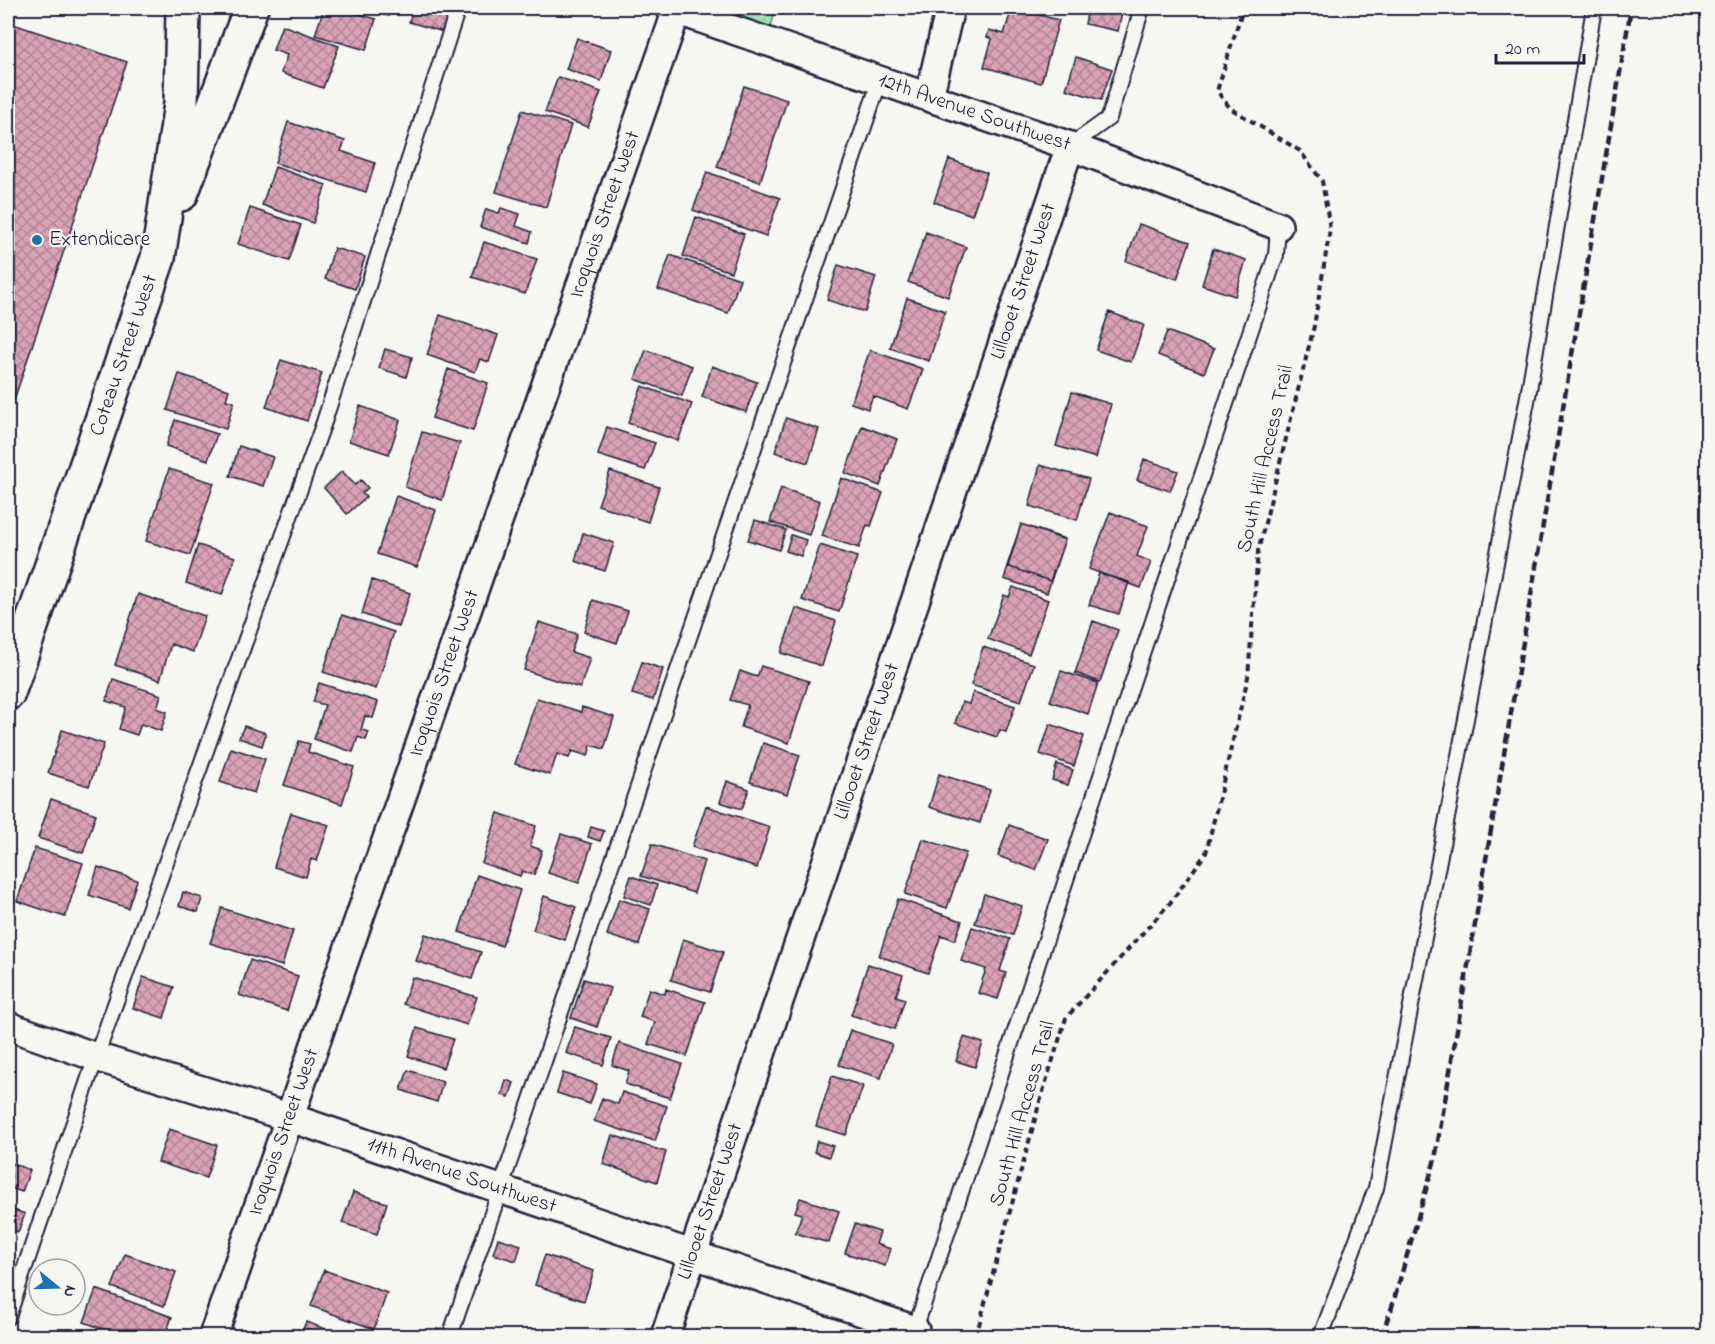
<svg xmlns="http://www.w3.org/2000/svg" width="1715" height="1344" viewBox="0 0 1715 1344" font-family="'Indie Flower',sans-serif">
<style>
.grass{fill:url(#grass-dots);stroke:#618376;stroke-width:1.5}
.building{fill:url(#building-cross-hatch);stroke:#22223b;stroke-width:1.5}
.lines{fill:none;stroke-linecap:round;stroke-linejoin:round}
.service-casing{stroke:#22223b;stroke-width:18}
.minor-casing{stroke:#22223b;stroke-width:32}
.tertiary-casing{stroke:#22223b;stroke-width:38}
.path{stroke:#22223b;stroke-width:4;stroke-dasharray:6 4.5;stroke-linecap:butt}
.service{stroke:#f6f6f2;stroke-width:14}
.minor{stroke:#f6f6f2;stroke-width:27}
.tertiary{stroke:#f6f6f2;stroke-width:33}
.rail{stroke:#22223b;stroke-width:4.5;stroke-dasharray:9 4.5;stroke-linecap:butt}
.poi-dot{fill:#1f6fb2;stroke:#f6f6f2;stroke-width:2}
.labels{text-anchor:middle;dominant-baseline:central;stroke-width:4.5;stroke-linejoin:round;paint-order:stroke}
.street-label{font-size:21px;fill:#22223b;stroke:#f6f6f2}
.poi-label{font-size:21px;fill:#22223b;stroke:#f6f6f2;text-anchor:start}
</style>
<defs>
<pattern id="grass-dots" width="8" height="8" patternUnits="userSpaceOnUse" patternTransform="scale(1.5)"><rect width="8" height="8" fill="#a0e4b0"/><path d="M2 2h.1M6 6h.1" fill="none" stroke="#8ac398" stroke-width="1.8" stroke-linecap="round"/></pattern>
<pattern id="building-cross-hatch" width="8" height="8" patternUnits="userSpaceOnUse" patternTransform="scale(1.5)"><rect width="8" height="8" fill="#d9a2b5"/><path d="M0 0l8 8M0 8l8-8" fill="none" stroke="#b08494"/></pattern>
</defs>
<rect width="100%" height="100%" fill="#f6f6f2"/>
<filter id="ink" filterUnits="userSpaceOnUse"><feTurbulence type="fractalNoise" baseFrequency=".0167" numOctaves="2"/><feDisplacementMap in="SourceGraphic" scale="12" xChannelSelector="R" yChannelSelector="G"/><feConvolveMatrix kernelMatrix="1 2 1 2 8 2 1 2 1" color-interpolation-filters="sRGB"/></filter>
<g filter="url(#ink)">
<path class="grass" d="M705,8h71l-5,19z"/>
<path class="building" d="M8,8h7l-5,15 117,39 -119,356z
M324,8h15l37,11 -10,31 -51,-15z
M361,8h31l-3,8z
M413,8h41l-7,25 -38,-11z
M1012,8l47,12 -18,63 -57,-16 8,-28 -5,-2 2,-7 15,4z
M1088,8h35l-5,23 -33,-7z
M282,25l57,21 -16,42 -42,-15 6,-18 -14,-5z
M577,38l34,12 -10,31 -35,-12z
M1076,57l36,12 -11,31 -35,-11z
M558,77l43,15 -13,35 -43,-15z
M744,86l43,14 -27,82 -43,-15z
M522,110l49,15 -25,82 -50,-15z
M288,122l57,19 -4,10 34,12 -9,29 -91,-29z
M949,159l38,14 -15,42 -38,-13z
M275,167l51,18 -13,38 -51,-18z
M707,172l73,26 -14,38 -73,-26z
M250,208l51,17 -12,36 -51,-17z
M501,208l19,6 -4,12 16,6 -3,11 -49,-16 6,-18 13,4z
M696,217l48,17 -13,38 -48,-16z
M1139,224l51,18 -13,37 -51,-18z
M926,232l40,15 -18,50 -40,-15z
M484,242l53,17 -12,35 -53,-17z
M334,248l31,9 -10,32 -30,-10z
M1213,249l33,11 -11,36 -33,-11z
M670,255l70,24 -12,34 -70,-24z
M838,265l38,12 -11,35 -38,-12z
M907,298l38,13 -16,50 -39,-13z
M1109,312l35,13 -13,37 -35,-12z
M440,315l58,20 -9,27 -9,-3 -5,13 -48,-17z
M1167,331l47,18 -10,24 -46,-18z
M385,349l27,8 -6,20 -27,-9z
M646,350l46,16 -10,30 -47,-17z
M870,350l53,19 -15,40 -35,-13 -5,13 -17,-6z
M281,360l41,13 -15,48 -41,-14z
M712,366l45,16 -11,30 -44,-15z
M448,369l40,14 -15,48 -41,-13z
M179,374l50,16 -3,10 8,2 -8,27 -59,-19z
M642,386l50,18 -14,37 -50,-18z
M1072,392l39,12 -15,54 -40,-12z
M360,406l40,14 -11,34 -40,-13z
M786,418l33,11 -11,34 -33,-11z
M175,420l42,14 -9,26 -42,-14z
M862,426l35,13 -17,47 -35,-13z
M607,427l48,16 -10,27 -47,-15z
M422,432l38,11 -18,57 -37,-13z
M239,446l34,11 -10,29 -33,-10z
M1144,459l34,12 -8,20 -33,-11z
M1040,465l49,14 -12,41 -48,-14z
M169,469l45,14 -24,72 -44,-14z
M342,471l13,14 6,-5 7,8 -6,5 4,4 -19,17 -23,-26z
M610,471l49,16 -11,35 -50,-17z
M841,478l42,15 -12,33 -4,-1 -8,23 -37,-12z
M781,488l39,13 -11,34 -39,-13z
M396,496l40,14 -19,57 -40,-13z
M1110,512l38,14 -11,30 14,6 -10,26 -52,-19z
M755,520l31,10 -7,20 -31,-10z
M1021,524l44,16 -15,41 -43,-15z
M1021,524l44,15 -18,54 -43,-14z
M583,533l31,10 -9,28 -30,-10z
M791,535l15,5 -5,16 -15,-5z
M198,545l37,12 -13,38 -36,-12z
M820,545l37,12 -18,55 -37,-12z
M1099,573l30,9 -10,32 -30,-9z
M372,580l38,13 -11,34 -37,-13z
M1013,587l35,13 -19,54 -41,-15 16,-44 5,2z
M138,594l67,22 -12,36 -22,-8 -11,36 -45,-15z
M593,600l35,11 -11,32 -33,-11z
M796,608l40,13 -14,45 -41,-13z
M342,615l52,17 -18,57 -53,-17z
M1093,621l25,9 -18,52 -25,-9z
M539,622l38,12 -6,18 19,6 -10,30 -56,-18z
M983,647l51,17 -13,37 -50,-16z
M642,662l21,7 -10,31 -21,-6z
M761,666l48,15 -20,62 -48,-16 7,-22 -18,-5 10,-29 17,6z
M1061,671l37,12 -10,31 -38,-13z
M113,679l48,16 -4,13 10,4 -6,19 -20,-7 -4,11 -18,-6 7,-22 -20,-6z
M319,683l59,19 -5,16 -8,-2 -4,14 8,2 -3,8 -8,-3 -5,15 -39,-13 11,-34 -12,-3z
M973,692l42,14 -9,26 -6,-2 -3,7 -42,-14 7,-21 7,2z
M537,698l44,14 1,-5 32,10 -10,32 -13,-4 -3,11 -16,-5 -3,7 -12,-4 -7,21 -35,-11z
M1050,724l34,12 -10,30 -34,-12z
M244,726l22,7 -4,13 -23,-8z
M62,730l42,14 -15,42 -41,-13z
M299,741l11,3 -2,8 46,15 -12,37 -58,-19z
M763,743l37,12 -13,39 -37,-12z
M231,748l34,11 -11,34 -34,-11z
M1057,764l16,6 -5,15 -16,-5z
M939,774l51,16 -10,33 -51,-16z
M727,781l22,8 -7,20 -22,-7z
M51,799l45,15 -13,39 -45,-15z
M706,806l64,21 -13,41 -65,-21z
M291,813l38,12 -12,36 -6,-2 -5,18 -32,-10z
M498,813l38,13 -6,20 12,4 -8,25 -12,-4 -2,5 -38,-13z
M1009,825l39,14 -12,31 -38,-14z
M591,827l13,4 -4,10 -12,-4z
M561,834l31,10 -13,39 -31,-10z
M923,839l43,14 -19,55 -42,-14z
M652,844l52,17 -10,32 -53,-17z
M35,848l48,15 -18,54 -48,-16z
M98,867l39,13 -9,28 -39,-13z
M477,875l43,15 -18,56 -43,-14z
M631,876l26,9 -6,20 -27,-9z
M183,892l19,6 -4,14 -19,-6z
M984,894l38,12 -9,29 -38,-12z
M544,896l32,11 -11,33 -32,-10z
M619,899l31,10 -11,36 -32,-10z
M898,899l64,22 -7,19 -14,-5 -13,38 -49,-17z
M222,908l71,23 -11,35 -72,-23z
M972,927l38,12 -10,32 6,2 -8,26 -20,-6 8,-24 -25,-8z
M425,934l56,18 -9,27 -56,-18z
M683,939l40,13 -13,40 -39,-12z
M250,960l48,16 -11,35 -48,-16z
M868,964l35,11 -7,21 9,3 -10,30 -44,-14z
M143,977l31,10 -10,31 -31,-10z
M412,977l65,20 -10,28 -64,-21z
M584,979l26,9 -13,39 -26,-9z
M649,989l16,5 1,-5 39,13 -18,54 -39,-12 7,-22 -15,-5z
M575,1027l36,11 -8,27 -37,-12z
M417,1028l36,11 -10,29 -35,-12z
M850,1030l42,14 -11,34 -42,-13z
M964,1037l19,6 -8,24 -19,-6z
M619,1043l63,21 -12,34 -45,-14 4,-13 -17,-6z
M408,1070l35,12 -6,20 -36,-12z
M563,1073l34,11 -7,20 -33,-11z
M832,1076l31,10 -17,49 -30,-9z
M506,1080l8,3 -5,14 -7,-2z
M622,1092l45,14 -12,35 -61,-20 8,-23 16,6z
M169,1129l48,16 -11,33 -48,-16z
M612,1135l54,17 -9,30 -54,-18z
M817,1141l16,5 -4,11 -15,-5z
M8,1162l22,8 -8,22 -14,-5z
M353,1192l34,11 -10,31 -35,-11z
M800,1198l39,13 -10,32 -34,-10 7,-19 -7,-2z
M8,1208l17,6 -7,18 -10,-4z
M855,1224l25,8 -4,12 15,5 -6,17 -40,-13z
M498,1238l23,7 -5,16 -23,-7z
M125,1254l51,18 -12,34 -52,-19z
M545,1255l49,16 -10,30 -49,-16z
M324,1270l63,23 -13,36 -63,-23z
M96,1289l76,28 -7,19h-43l-38,-14z
M306,1322l39,14h-45z"/>
<g class="lines">
<defs>
<path id="service" d="M1070,146l39,-28 33,-110
M8,1317l88,-260 228,-635 134,-414
M913,1335l363,-1080 2,-29
M450,1336l430,-1256
M1321,1336l55,-148 152,-792 66,-388"/>
<g id="minor">
<path id="s1" d="M670,8l400,138 208,80"/>
<path d="M929,97l21,-89"/>
<path id="s2" d="M8,1026l88,31 195,61 624,212"/>
<path id="s3" d="M213,1336l464,-1326"/>
<path id="s4" d="M665,1336l405,-1190"/>
</g>
<g id="tertiary">
<path d="M181,194l70,-186"/>
<path id="s5" d="M8,693l150,-435 23,-154 2,-96"/>
</g>
</defs>
<use href="#service" class="service-casing"/>
<use href="#minor" class="minor-casing"/>
<use href="#tertiary" class="tertiary-casing"/>
<path class="path" d="M976,1336l64,-235 26,-83 104,-115 36,-50 42,-176 10,-126 56,-225 16,-97 -8,-48 -22,-30 -70,-43 -13,-17 26,-83"/>
<use href="#service" class="service"/>
<use href="#minor" class="minor"/>
<use href="#tertiary" class="tertiary"/>
<path class="rail" d="M1381,1336l10,-26 44,-151 196,-1151"/>
</g>
</g>
<circle class="poi-dot" cx="37" cy="240" r="6"/>
<g class="labels">
<g class="street-label">
<text stroke="none"><textPath href="#s1" startOffset="322">12th Avenue Southwest</textPath></text>
<text stroke="none"><textPath href="#s3" startOffset="1188">Iroquois Street West</textPath></text>
<text stroke="none"><textPath href="#s4" startOffset="1114">Lillooet Street West</textPath></text>
<text stroke="none"><textPath href="#s5" startOffset="357">Coteau Street West</textPath></text>
<text transform="translate(1266 459) rotate(-77)">South Hill Access Trail</text>
<text stroke="none"><textPath href="#s3" startOffset="702">Iroquois Street West</textPath></text>
<text stroke="none"><textPath href="#s4" startOffset="628">Lillooet Street West</textPath></text>
<text transform="translate(1023 1114) rotate(-74)">South Hill Access Trail</text>
<text stroke="none"><textPath href="#s3" startOffset="216">Iroquois Street West</textPath></text>
<text stroke="none"><textPath href="#s2" startOffset="478">11th Avenue Southwest</textPath></text>
<text stroke="none"><textPath href="#s4" startOffset="142">Lillooet Street West</textPath></text>
</g>
<g class="poi-label">
<text x="49" y="240">Extendicare</text>
</g>
</g>
<rect width="1715" height="1344" fill="none" stroke="#f6f6f2" stroke-width="30"/>
<rect x="15" y="15" width="1685" height="1314" fill="none" stroke="#22223b" stroke-width="2" filter="url(#ink)"/>
<g transform="translate(57 1287) rotate(109)"><circle r="28" fill="#f6f6f2" stroke="#a1a1a9" stroke-width="1.5"/>
<path d="M0-4.5L10 22L0 15L-10 22Z" fill="#1f6fb2"/>
<text y="-9" font-size="16" font-weight="bold" text-anchor="middle" fill="#22223b">N</text>
</g>
<path d="M1496 54v9h88v-9" fill="none" stroke="#22223b" stroke-width="3"/>
<text x="1505" y="54" font-size="18" fill="#22223b" stroke="#f6f6f2" stroke-width="4.5" paint-order="stroke">20 m</text>
</svg>
